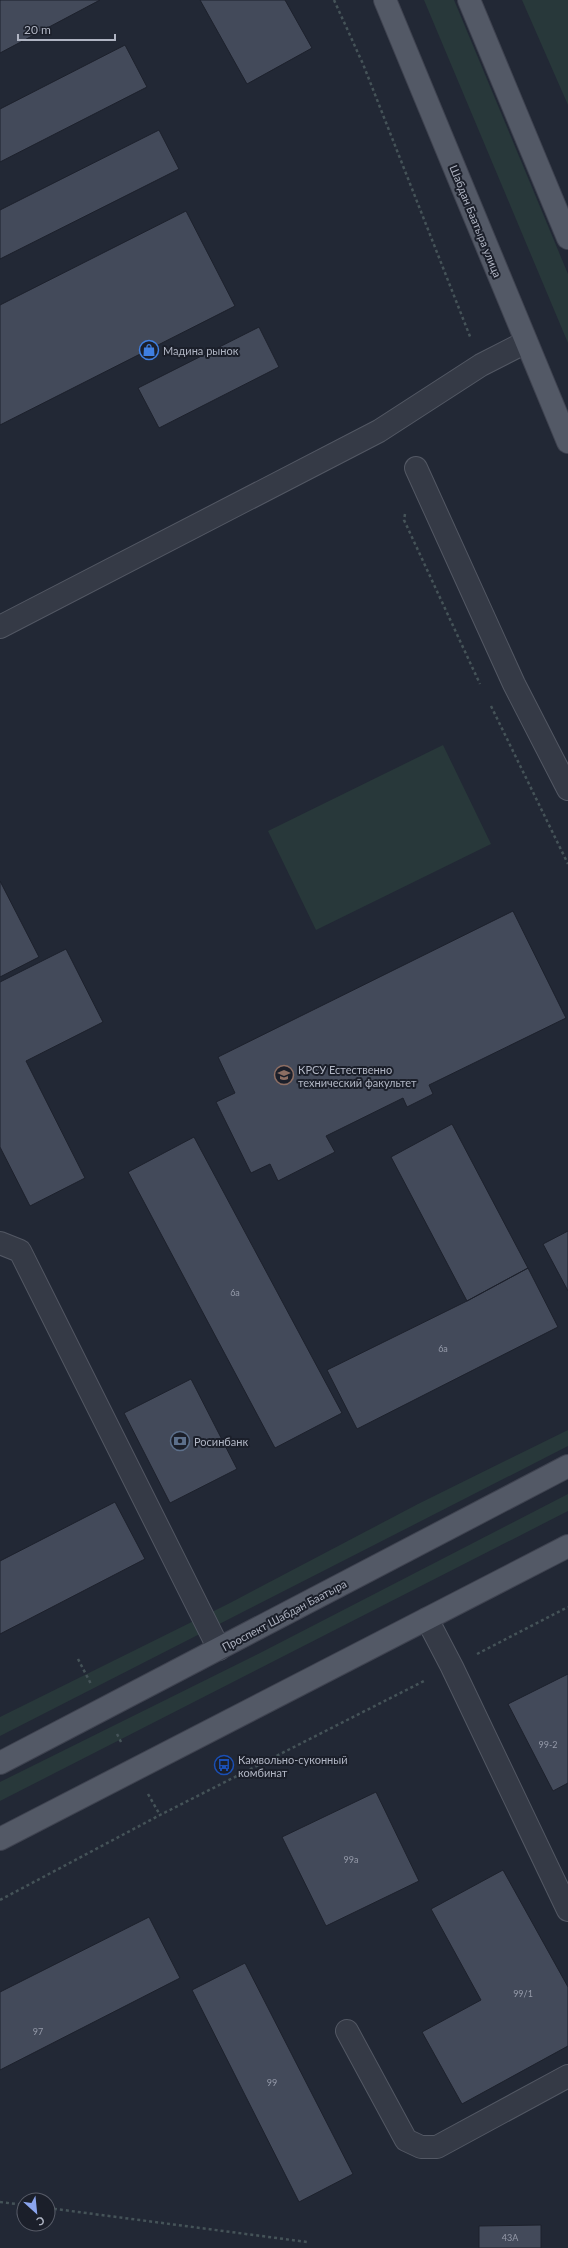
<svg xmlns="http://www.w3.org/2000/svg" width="568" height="2248" viewBox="0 0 568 2248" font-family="Lato,sans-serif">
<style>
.green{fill:#28383a}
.building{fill:#434a5a;stroke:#1d212c}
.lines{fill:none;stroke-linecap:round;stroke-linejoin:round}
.minor-casing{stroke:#535864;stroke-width:24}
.major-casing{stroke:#3f4350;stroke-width:24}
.path{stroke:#455358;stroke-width:2.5;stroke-dasharray:3 3;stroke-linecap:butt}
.minor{stroke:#353a46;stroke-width:22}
.major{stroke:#535966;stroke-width:22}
.labels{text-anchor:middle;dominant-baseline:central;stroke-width:4;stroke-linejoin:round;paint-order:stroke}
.number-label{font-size:9px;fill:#959aa9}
.street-label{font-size:11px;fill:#b0b5c3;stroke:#1b1f2a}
.poi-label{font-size:11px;fill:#b0b5c3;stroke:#1b1f2a;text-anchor:start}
</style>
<rect width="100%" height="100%" fill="#222835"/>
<path class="green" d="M424,0h30l114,274v69z
M522,0h46v105z
M443,745l48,99 -175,86 -48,-99z
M568,1430v16l-568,290v-19l228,-113 190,-100z
M568,1494v17l-568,290v-19l260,-129z"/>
<path class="building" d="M0,0h100l-100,53z
M200,0h85l27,48 -65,36z
M125,45l22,42 -147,75v-53z
M159,130l20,39 -179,90v-49z
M186,211l49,95 -235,119v-120z
M259,327l20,40 -120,61 -21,-40z
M0,881l39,76 -39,20z
M513,911l53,107 -137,67 4,9 -26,13 -4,-9 -77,38 9,16 -57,29 -8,-17 -19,9 -35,-71 19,-9 -17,-36z
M66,949l37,73 -77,39 59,117 -55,28 -30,-59v-165z
M452,1124l76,144 -61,33 -76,-144z
M194,1137l148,276 -67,35 -147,-276z
M568,1231v60l-25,-47z
M528,1268l30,59 -201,102 -30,-59 140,-69z
M191,1379l46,90 -67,34 -46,-90z
M115,1502l30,57 -145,75v-73z
M568,1674v109l-15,8 -45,-87z
M376,1792l43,89 -93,45 -44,-89z
M503,1870l65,117v59l-106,58 -40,-72 59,-32 -50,-91z
M149,1917l31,61 -180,92v-78z
M245,1963l108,211 -54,28 -107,-212z
M541,2225v23h-62v-22z"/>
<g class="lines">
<defs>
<path id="minor" d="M416,468l98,216 54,105
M0,627l379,-196 102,-66 45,-23
M0,1243l20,8 199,398
M427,1619l25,48 116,243
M347,2031l59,109 15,7h16l131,-71"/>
<path id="major" d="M385,0l183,442
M469,0l99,238
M0,1763l568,-297
M0,1839l568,-293"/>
</defs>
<use href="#minor" class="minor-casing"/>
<use href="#major" class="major-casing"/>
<path class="path" d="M334,0l29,64 108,275
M405,514l-1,6 76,164
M491,706l77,158
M477,1654l91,-47
M78,1659l13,25
M117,1734l5,10
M148,1794l12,21
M0,1900l160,-85 266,-135
M0,2202l24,3
M48,2208l259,34"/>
<use href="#minor" class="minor"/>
<use href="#major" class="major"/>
</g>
<defs>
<symbol id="shop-ring" viewBox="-11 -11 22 22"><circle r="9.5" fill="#1b1f2a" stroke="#3f7fe0" stroke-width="1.5"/><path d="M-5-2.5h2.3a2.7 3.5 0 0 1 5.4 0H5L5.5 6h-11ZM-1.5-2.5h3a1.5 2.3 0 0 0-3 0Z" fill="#3f7fe0"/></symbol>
<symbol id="university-ring" viewBox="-11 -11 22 22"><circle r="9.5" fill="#1b1f2a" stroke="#8d6e63" stroke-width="1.5"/><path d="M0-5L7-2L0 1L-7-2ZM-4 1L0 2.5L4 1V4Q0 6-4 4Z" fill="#8d6e63"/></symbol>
<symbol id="bank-ring" viewBox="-11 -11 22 22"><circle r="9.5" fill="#1b1f2a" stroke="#5c6f8a" stroke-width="1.5"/><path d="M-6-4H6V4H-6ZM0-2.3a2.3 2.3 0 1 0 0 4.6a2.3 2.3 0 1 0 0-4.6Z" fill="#5c6f8a"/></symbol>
<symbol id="bus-ring" viewBox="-11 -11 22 22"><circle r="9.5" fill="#1b1f2a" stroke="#1a4fb4" stroke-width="1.5"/><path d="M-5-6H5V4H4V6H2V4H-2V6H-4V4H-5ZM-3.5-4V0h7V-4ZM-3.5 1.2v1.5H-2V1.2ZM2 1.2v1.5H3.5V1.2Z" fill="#1a4fb4"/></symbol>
</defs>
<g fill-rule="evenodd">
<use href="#shop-ring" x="138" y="339" width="22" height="22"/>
<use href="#university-ring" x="273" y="1064" width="22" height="22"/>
<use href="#bank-ring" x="169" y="1430" width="22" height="22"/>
<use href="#bus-ring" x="213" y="1754" width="22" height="22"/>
</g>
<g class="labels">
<g class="number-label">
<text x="235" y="1292">6а</text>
<text x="443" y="1348">6а</text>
<text x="548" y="1744">99-2</text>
<text x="351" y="1859">99a</text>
<text x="523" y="1993">99/1</text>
<text x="38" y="2031">97</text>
<text x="272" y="2082">99</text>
<text x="510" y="2237">43А</text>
</g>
<g class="street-label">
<text transform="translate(476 221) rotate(68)">Шабдан Баатыра улица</text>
<text transform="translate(284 1615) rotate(-28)">Проспект Шабдан Баатыра</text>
</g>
<g class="poi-label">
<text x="163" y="350">Мадина рынок</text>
<text x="298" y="1069">КРСУ Естественно<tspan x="298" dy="13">технический факультет</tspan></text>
<text x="194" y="1441">Росинбанк</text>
<text x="238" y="1759">Камвольно-суконный<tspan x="238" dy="13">комбинат</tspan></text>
</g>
</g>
<g transform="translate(36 2212) rotate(153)"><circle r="19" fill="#1b1f2a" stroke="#575b67"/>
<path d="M0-3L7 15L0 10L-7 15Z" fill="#8aa4ed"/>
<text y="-6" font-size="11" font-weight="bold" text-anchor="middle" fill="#b0b5c3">С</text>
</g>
<path d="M18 34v6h97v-6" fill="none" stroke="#b0b5c3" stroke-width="2"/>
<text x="24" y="34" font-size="12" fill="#b0b5c3" stroke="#1b1f2a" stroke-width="3" paint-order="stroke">20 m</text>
</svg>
